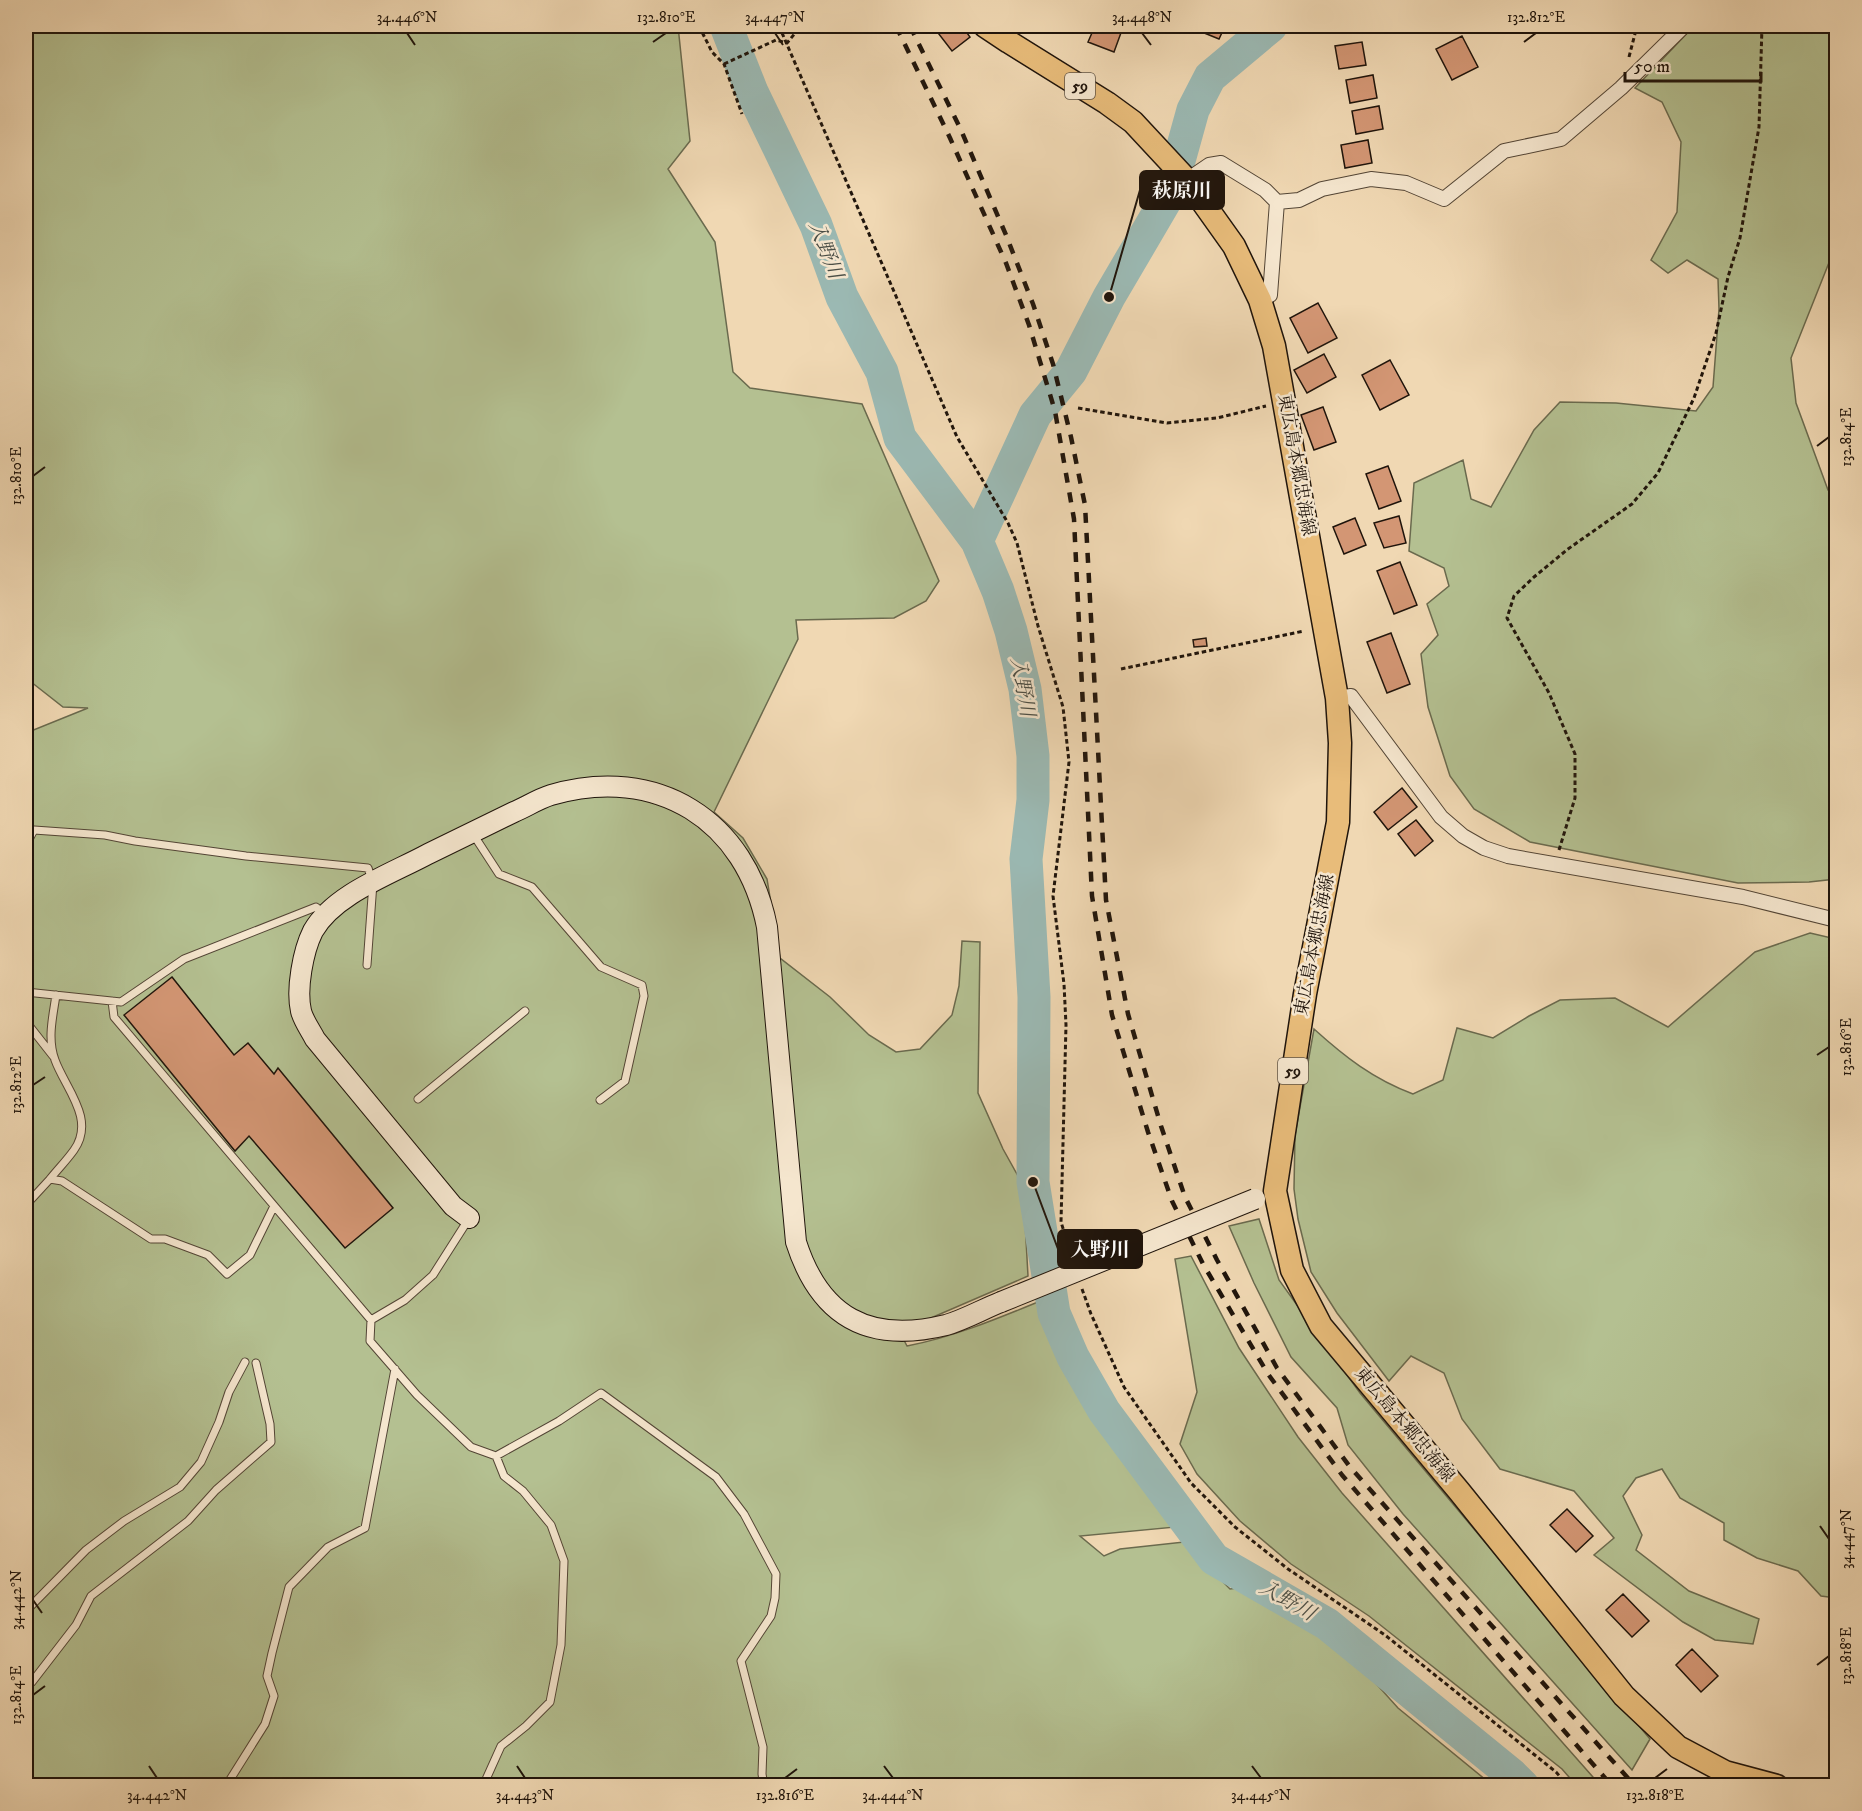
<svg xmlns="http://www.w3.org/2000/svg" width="1862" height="1811" viewBox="0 0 1862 1811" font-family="'IM FELL DW Pica','Noto Serif JP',serif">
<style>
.green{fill:#b4c091;stroke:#6a6a4e;stroke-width:1.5}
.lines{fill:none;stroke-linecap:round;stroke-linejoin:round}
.river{stroke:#9bb9b3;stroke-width:33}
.building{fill:#d39674;stroke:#1f140b;stroke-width:1.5}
.lane-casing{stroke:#534535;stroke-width:9}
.street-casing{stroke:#534535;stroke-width:16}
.secondary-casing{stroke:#1f140b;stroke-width:22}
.primary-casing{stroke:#1f140b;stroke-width:25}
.path{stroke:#1f140b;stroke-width:3;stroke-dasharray:4.5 3;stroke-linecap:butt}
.lane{stroke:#f5e6ce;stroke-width:7}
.street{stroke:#f5e6ce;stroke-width:14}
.secondary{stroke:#f5e6ce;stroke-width:20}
.primary{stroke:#e8bc7a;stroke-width:22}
.rail{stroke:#1f140b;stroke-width:4.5;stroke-dasharray:10 10;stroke-linecap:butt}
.secondary-bridge-casing{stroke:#1f140b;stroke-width:22;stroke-linecap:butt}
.secondary-bridge{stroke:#f5e6ce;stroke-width:20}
.ticks{fill:none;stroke:#1f140b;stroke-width:2}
.labels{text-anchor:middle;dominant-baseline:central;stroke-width:5;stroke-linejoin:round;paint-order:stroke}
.shield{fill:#f5e6ce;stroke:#5f5346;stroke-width:1.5}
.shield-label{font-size:16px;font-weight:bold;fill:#1f140b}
.street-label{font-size:18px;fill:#1f140b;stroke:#f5e6ce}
.water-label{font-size:20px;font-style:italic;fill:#4a4e46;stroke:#f5e6ce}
.leader{fill:none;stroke:#1f140b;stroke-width:2}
.callout-dot{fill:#1f140b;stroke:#f5e6ce;stroke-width:2}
.callout{fill:#1f140b;stroke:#1f140b;stroke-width:2}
.callout-label{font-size:20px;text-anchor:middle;font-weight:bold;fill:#fff}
.neatline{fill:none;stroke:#1f140b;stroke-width:2}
.ticks-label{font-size:15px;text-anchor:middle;fill:#1f140b}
</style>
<rect width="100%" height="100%" fill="#f0d8b3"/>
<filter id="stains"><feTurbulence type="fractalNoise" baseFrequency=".00333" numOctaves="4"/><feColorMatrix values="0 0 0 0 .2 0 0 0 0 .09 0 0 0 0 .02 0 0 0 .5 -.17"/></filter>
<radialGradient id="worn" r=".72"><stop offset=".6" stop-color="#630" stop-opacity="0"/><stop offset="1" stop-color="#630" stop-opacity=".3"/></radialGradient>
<path class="green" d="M26,26h652l12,115 -22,28 47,73 18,130 17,16 112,16 77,177 -13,20 -32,17 -98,2 2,19 -84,173 29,26 24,41 13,79 50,39 39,38 27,17 24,-3 32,-34 7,-29 3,-45 18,1 -2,151 25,56 20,36 5,91 -104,45 -29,2 12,23c47,-9 92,-28 136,-46l32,87 59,86 42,54 -96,9 24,20 16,-7 64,-7 46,47 23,-3 37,17 46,36 62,69 94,77 -1466,1v-1053l62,-25 -25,-1 -37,-29z
M1694,26h142v219l-45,113 5,45 32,87 8,6v383l-27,3 -71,1 -208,-41 -56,-33 -24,-33 -22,-69 -7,-53 17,-19 -11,-31 22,-18 -5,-18 -35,-17 5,-68 49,-23 8,39 20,8 43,-77 26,-28 56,1 80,8 17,-24 6,-78 -1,-30 -31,-19 -19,13 -17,-13 26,-48 4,-70 -19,-40 -27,-14z
M1810,933l26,6v659l-15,-2 -23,-25 -41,-13 -33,-18v-17l-44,-25 -18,-29 -26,9 -13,18 19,39 -6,15 53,41 70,28 -6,25 -38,-4 -32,-18 -89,-67 20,-17 -40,-47 -74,-22 -38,-50 -18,-46 -33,-17 -22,25 -52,-68 -26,-41 -13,-53 -4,-30 1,-54 19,-106c31,28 59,50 99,65l30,-14 14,-52 36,10 36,-22 31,-16 55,-2 53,29 87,-75z
M1259,1219l20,61 81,113 290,346 -18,31 -229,-256 -55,-69 -11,-37 -46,-51 -37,-74 -25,-57z
M1191,1256l48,92 59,89 44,56 258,292h-24l-14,-16 -193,-153 -78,-52 -51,-43 -43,-47 -17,-30 17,-52 -22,-133z"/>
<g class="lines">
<path class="river" d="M726,26l26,66 64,133 26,72 40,75 18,66 77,103 21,50 13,40 14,58 8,67v44l-7,59 8,138 -1,185 21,131 19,44 31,54 110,148 113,65 184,150 12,12
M977,541l58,-126 36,-44 38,-74 61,-104 23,-83 17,-33 61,-51"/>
</g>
<path class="building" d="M940,26h22l8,11 -18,14 -17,-22z
M1095,26h15l12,4 -8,22 -26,-10z
M1199,26h26l-6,13 -22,-9z
M1462,36l16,31 -26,13 -16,-31z
M1362,42l4,23 -27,4 -4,-23z
M1373,75l4,23 -27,5 -4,-23z
M1379,106l4,23 -27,5 -4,-23z
M1368,140l4,23 -27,5 -4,-23z
M1318,303l19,35 -29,15 -18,-35z
M1324,354l12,23 -29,16 -13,-23z
M1390,360l19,35 -29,15 -18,-35z
M1323,407l13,35 -22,8 -13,-35z
M1388,466l13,35 -22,8 -13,-35z
M1399,516l7,27 -22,5 -10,-25z
M1355,518l11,27 -22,9 -11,-27z
M1400,562l17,43 -23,9 -17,-43z
M1391,633l19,51 -23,9 -20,-51z
M1206,638l1,8 -13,1 -1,-7z
M1402,788l15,19 -29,23 -14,-18z
M1416,820l17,21 -18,15 -17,-22z
M172,977l62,78 14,-12 26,31 4,-6 115,140 -48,40 -96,-112 -14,15 -111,-136z
M1567,1509l26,27 -17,16 -26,-27z
M1623,1594l26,27 -17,16 -26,-27z
M1692,1649l26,27 -17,16 -25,-27z"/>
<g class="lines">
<defs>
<path id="lane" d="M473,834l26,40 33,13 69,80 41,18 2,11 -19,85 -25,19
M26,845l8,-15 71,5 30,6 111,15 122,12 5,15 -6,82
M26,992l95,10 63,-43 132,-52 8,6
M112,1001l2,16 257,303 34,-20 28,-25 35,-55
M26,1023l5,5 22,28
M418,1099l107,-88
M50,1179c8,-10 17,-19 24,-29 22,-31 -9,-62 -19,-90 -8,-21 -2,-44 1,-65
M26,1205l24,-26 12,2 89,58h14l43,16 19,19 23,-19 24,-49
M371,1320l-1,21 47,54 54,52 25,9 63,-35 42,-28 115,84 28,37 32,60 -1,24 -4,18 -30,45 22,86 -1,27 2,12
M26,1611l60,-61 38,-29 56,-34 21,-25 18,-40 10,-30 16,-30
M26,1687l6,-5 44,-57 15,-29 97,-75 28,-31 55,-48 -1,-18 -14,-61
M226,1786l39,-62 9,-28 -7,-20 5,-23 17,-66 39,-40 37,-19 30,-159
M483,1786l18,-40 25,-20 24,-24 11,-57 3,-84 -13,-36 -28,-34 -19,-15 -8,-20"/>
<path id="street" d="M1187,180l22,-15 12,-2 44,27 12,12 22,-2 23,-11 49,-10 35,4 38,16 60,-48 57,-12 60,-51 63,-62
M1260,300l10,-5 7,-93
M1337,698l14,-2 90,121 22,19 21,12 24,8 235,41 93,23"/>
<path id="secondary" d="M469,1218l-16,-12 -138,-167c-4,-8 -12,-19 -14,-28 -5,-22 2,-60 12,-80 21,-37 78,-57 115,-77 29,-14 57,-28 86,-42 12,-5 24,-13 37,-17 106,-31 195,25 216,132l29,315c24,75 73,102 150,83 18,-5 37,-16 55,-23"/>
<path id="primary" d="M985,26l24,16 98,61 26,19 54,58 47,66 26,54 14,46 63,352 3,45 -2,79 -33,172 -30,197 17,79 29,56 138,165 165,205 54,51 47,25 52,14"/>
</defs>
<use href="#lane" class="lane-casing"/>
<use href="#street" class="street-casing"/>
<use href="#secondary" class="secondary-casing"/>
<use href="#primary" class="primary-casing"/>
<path class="path" d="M699,26l13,26 12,12 18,50
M779,26l178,411 51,86 9,20 21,83 25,81 6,55 -16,134 11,88 2,41 -5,197 10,32
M1629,57l8,-31
M724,64l52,-24 11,3 14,-17
M1078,408l89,15 50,-5 49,-12
M1121,669l183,-38
M1559,850l16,-52v-44l-26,-61 -42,-75 7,-22 20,-19 34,-28 64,-45 26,-31 36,-75 22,-65 12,-56 12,-39 19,-111 3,-101
M1082,1289l9,25 33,73 67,96 44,44 53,42 97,66 171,137 12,14"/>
<use href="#lane" class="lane"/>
<use href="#street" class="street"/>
<use href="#secondary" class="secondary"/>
<use href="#primary" class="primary"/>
<path class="rail" d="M896,26l54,112 56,125 23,62 26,86 19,108 18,377 20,119 36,117 24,69 31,63 65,110 74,101 270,311
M910,26l51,104 45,105 27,69 20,60 18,73 14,68 21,395 22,114 33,112 24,71 32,63 60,108 73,99 285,319"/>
<defs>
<path id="secondary-bridge" d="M1001,1302l254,-103"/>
</defs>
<use href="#secondary-bridge" class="secondary-bridge-casing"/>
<use href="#secondary-bridge" class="secondary-bridge"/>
</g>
<path class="ticks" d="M407,33l8,12M775,33l8,12M1142,33l9,12M653,42l13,-9M1524,42l12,-9M1817,446l12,-9M33,476l12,-9M1817,1055l12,-8M33,1085l12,-8M1820,1526l9,13M33,1600l9,13M1817,1665l12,-9M33,1695l12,-9M149,1766l8,12M517,1766l8,12M884,1766l9,12M1252,1766l9,12M785,1778l12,-9M1655,1778l12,-9"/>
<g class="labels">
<g class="shield">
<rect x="1065" y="73" width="30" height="26" rx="4.5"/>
<rect x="1278" y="1058" width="30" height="26" rx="4.5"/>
</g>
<g class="shield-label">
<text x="1080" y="86">59</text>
<text x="1293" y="1071">59</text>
</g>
<g class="street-label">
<text transform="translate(1296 465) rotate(80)">東広島本郷忠海線</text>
<text transform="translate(1315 945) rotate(-79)">東広島本郷忠海線</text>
<text transform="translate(1404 1425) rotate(50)">東広島本郷忠海線</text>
</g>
<g class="water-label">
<text transform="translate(825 250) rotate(69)">入野川</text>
<text transform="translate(1022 687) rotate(80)">入野川</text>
<text transform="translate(1287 1601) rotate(30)">入野川</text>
</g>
</g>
<path class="leader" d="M1109 297L1140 190M1033 1182L1058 1249"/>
<g class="callout-dot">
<circle cx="1109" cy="297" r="6"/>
<circle cx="1033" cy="1182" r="6"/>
</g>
<g class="callout">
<rect x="1140" y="171" width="84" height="38" rx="6"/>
<rect x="1058" y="1230" width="84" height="38" rx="6"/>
</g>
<g class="callout-label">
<text x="1182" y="197">萩原川</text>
<text x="1100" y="1256">入野川</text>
</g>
<rect width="1862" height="1811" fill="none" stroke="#f0d8b3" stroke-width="66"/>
<path d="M1625 72v9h136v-9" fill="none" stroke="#1f140b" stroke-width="3"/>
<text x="1634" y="72" font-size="18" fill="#1f140b" stroke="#f5e6ce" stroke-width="4.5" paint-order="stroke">50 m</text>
<rect x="33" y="33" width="1796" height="1745" class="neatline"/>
<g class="ticks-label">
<text x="407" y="22">34.446°N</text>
<text x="666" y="22">132.810°E</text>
<text x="775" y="22">34.447°N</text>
<text x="1142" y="22">34.448°N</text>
<text x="1536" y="22">132.812°E</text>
<text transform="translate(1846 437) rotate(-90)" y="5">132.814°E</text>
<text transform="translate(16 476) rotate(-90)" y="5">132.810°E</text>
<text transform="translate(1846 1047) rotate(-90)" y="5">132.816°E</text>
<text transform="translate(16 1085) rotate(-90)" y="5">132.812°E</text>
<text transform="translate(1846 1539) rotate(-90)" y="5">34.447°N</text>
<text transform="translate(16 1600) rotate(-90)" y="5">34.442°N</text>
<text transform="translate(1846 1656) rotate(-90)" y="5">132.818°E</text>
<text transform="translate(16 1695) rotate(-90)" y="5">132.814°E</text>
<text x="157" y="1800">34.442°N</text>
<text x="525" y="1800">34.443°N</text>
<text x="785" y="1800">132.816°E</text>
<text x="893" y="1800">34.444°N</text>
<text x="1261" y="1800">34.445°N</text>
<text x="1655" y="1800">132.818°E</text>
</g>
<rect width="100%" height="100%" filter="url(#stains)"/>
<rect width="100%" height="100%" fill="url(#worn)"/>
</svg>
